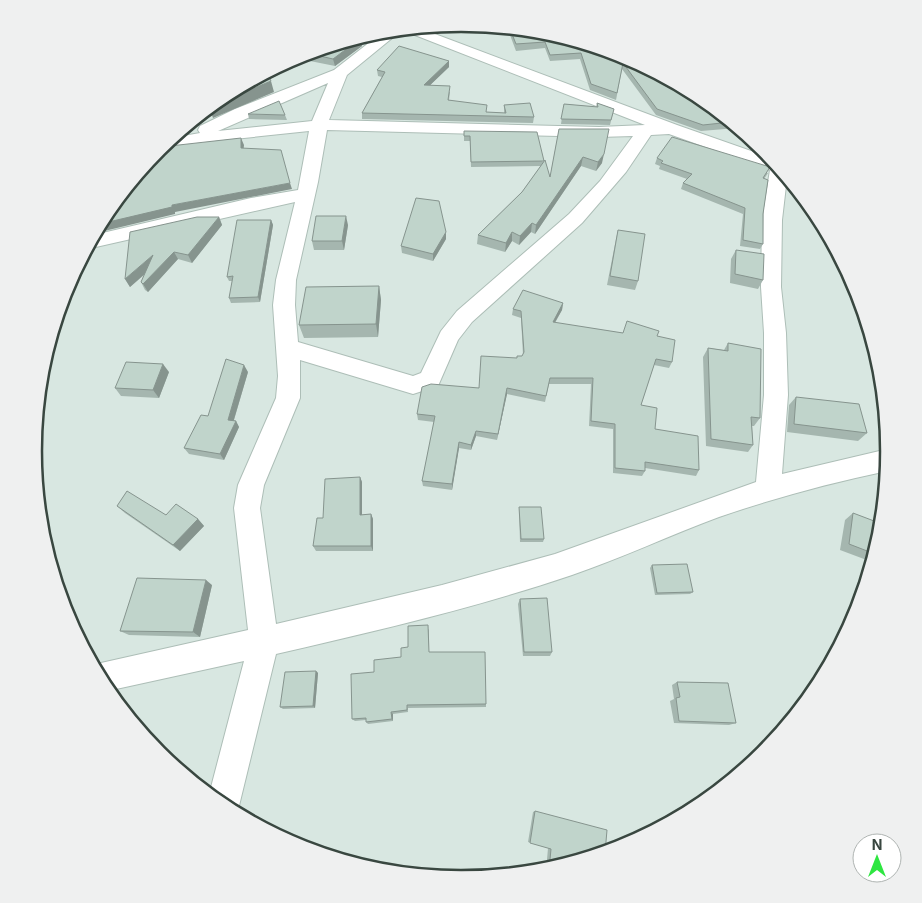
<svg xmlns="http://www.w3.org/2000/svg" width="922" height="903" viewBox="0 0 922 903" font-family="Inter,sans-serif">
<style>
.residential{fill:#d8e7e1}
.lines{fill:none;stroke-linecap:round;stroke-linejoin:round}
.minor-casing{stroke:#adbeb7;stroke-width:2}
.minor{fill:#fff;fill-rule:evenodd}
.wall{fill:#a5b6af}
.shaded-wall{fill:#86948e}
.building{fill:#c0d4cb;stroke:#86948e}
.rim{fill:none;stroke:#394740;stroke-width:2.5}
</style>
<rect width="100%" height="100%" fill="#eaf3f0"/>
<path class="residential" d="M35 452a426 426 0 1 1 852 0a426 426 0 1 1-852 0Z"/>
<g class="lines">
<defs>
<path id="minor" d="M419,28l258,97 94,33 16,19 -5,43 -1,67 5,46 2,62 -6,79 106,-25 -1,22c-57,12 -113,27 -168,46 -49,18 -97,41 -147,58 -97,33 -196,56 -296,79l-39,160 -28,-19 35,-134 -137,30 -15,-26 156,-35 -14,-122 4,-23 38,-87 2,-22 -5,-71 3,-25 19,-78 -208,47 7,-14 157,-37 47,-8 11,-59 -94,10 -50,8 -5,-1 12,-10 28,-5 -2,-3 2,-4 35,-17 99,-39 50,-39 18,-1 -55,45 -18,45 270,7 46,-2 -243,-95zM328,83l-16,38 -94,10zM327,130l272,7 34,-1 -33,45 -31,33 -112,97 -16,20 -20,42 -8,3 -115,-34 -3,-37 1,-25 22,-98zM669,134l101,36 -8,50 -1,67 3,46v62l-8,87 -201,72 -113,31 -166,39 -16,-116 4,-23 36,-87v-38l113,34 25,-8 20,-46 14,-18 110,-99 44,-51 25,-37z"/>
</defs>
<use href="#minor" class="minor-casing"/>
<use href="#minor" class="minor"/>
</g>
<path class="wall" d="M504,28l41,4 80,24 74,40 38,32 -36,3 -45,-16 -34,-46 -6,31 -26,-10 -10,-31 -30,2 -5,-13 -29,3 -6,-16h-4z
M360,37l2,9 -27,20 -40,-8z
M449,61v6l-19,18 20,7 -1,8 38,12 17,1v-8l30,12 -1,6 -171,-4v-6l20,-36 -4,-1 -1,-6z
M597,103l17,6 -4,16 -49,-1 3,-20 32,3z
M248,114l37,1 2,5 -38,-1z
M559,129l43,34 -6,8 -15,-5 -46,68 -4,-2 -12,13 -7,-4 -7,11 -28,-8 1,-9 44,-43 19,-26 -70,1 -1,-26h-6v-10l80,31 6,15z
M657,158l111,15 -4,6 -1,65 -3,5 -20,-3 3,-32 -62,-25 2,-6 4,-4 -28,-10 1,-3 -5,-2z
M219,217l3,8 -30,38 -14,-4 -30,33 -3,-2 -4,-8 3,-7 -14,12 -5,-8z
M271,220l2,5 -13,77 -29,1 -2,-5 4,-17h-4l-2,-4z
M348,225l-4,25h-30l-2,-9z
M618,230l20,51 -3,9 -28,-5 9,-46z
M446,239l-13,22 -31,-8 -1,-7z
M736,250l27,30 -5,9 -28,-6 1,-24z
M379,286l2,14 -3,37 -74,1 -5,-13z
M563,303l-1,7 -7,13 68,10 34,3 15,26 -3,6 -15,-3 -13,40 14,24 44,41 -3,6 -51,-8v3l-3,5 -29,-3v-44l-24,-3 2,-42h-42l-4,18 -38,-8 -10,46 -21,-4 -5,14 -12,-2 -7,42 -29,-4 -1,-5 12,-59 -16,-2 -1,-6 62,-26 37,-30 6,-2 1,-1 -2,-37 -9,-3 1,-6z
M728,343l32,75 -6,8h-2l1,19 -5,7 -42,-6 -3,-89 5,-9 16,2z
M169,372l-10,26 -38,-2 -6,-8z
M248,372l-14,48 2,1 3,6 -15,33 -35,-6 -5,-6 24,-32z
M796,397l71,36 -9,8 -71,-9 2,-27z
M360,477l2,5v33l9,-1 2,5v32h-57l-3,-5 10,-28z
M117,506l49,9 32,4 6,7 -24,25 -55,-38z
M519,507l25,32 -1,3h-23l-1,-32z
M853,513l27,22 -8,27 -32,-12 5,-30z
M652,565l41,27 -3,2 -35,1 -5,-27z
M212,585l-12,52 -71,-2 -9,-4z
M520,599l32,53 -2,4h-27l-5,-52z
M429,629v23l57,52v3l-78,1v4l-15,2v7l-25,3 -2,-2v-2l-11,1 -3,-2 22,-47 27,-15z
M316,671l2,2 -3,35 -32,1 -3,-2z
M677,682l59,41 -7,2 -55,-2 -4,-22 4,-2 -2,-14z
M535,811l70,42 -59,18 2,-23 -20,-6 5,-30z"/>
<path class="shaded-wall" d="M361,38l1,8 -27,20 -2,-7z
M449,61v6l-25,24v-6z
M271,81l3,11 -61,26 -4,-11 17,-7 -2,-5 9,-4 2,5z
M241,138l3,7 -1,10 -2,-7z
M604,154l-2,9 -6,8 2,-9z
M583,157l-2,9 -46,68 1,-9z
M290,183l2,6 -117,23v2l-79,19v-1l4,-8 72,-19z
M346,216l2,9 -4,25 -2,-9z
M219,217l3,8 -30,38 -4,-8z
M271,220l2,5 -13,77 -2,-5z
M532,223l-1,9 -12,13 1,-9z
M446,232v7l-13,22v-7z
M512,232v9l-7,11 1,-9z
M174,252l4,7 -30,33 -5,-8z
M153,255l4,8 -27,24 -5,-8z
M75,271l1,1 -11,18 1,-2z
M379,286l2,14 -3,37 -2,-13z
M563,303l-1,7 -11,19 2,-7z
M163,364l6,8 -10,26 -6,-8z
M244,365l4,7 -16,54 -4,-6z
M507,388v6l-10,46 1,-6z
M39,398l2,5 -3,1z
M236,421l3,6 -15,33 -4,-6z
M476,431v5l-5,14v-5z
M459,442v6l-7,42v-6z
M360,477l2,5v38l-2,-5z
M371,514l2,5v32l-2,-5z
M198,519l6,7 -24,25 -7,-6z
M206,580l6,5 -12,52 -7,-5z
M316,671l2,2 -3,35 -2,-2z
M391,712l2,2v7l-1,-2z"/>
<path class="building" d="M510,29l35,3 80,24 74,40 32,26 -28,3 -46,-16 -34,-46 -6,30 -26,-9 -10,-31 -31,2 -5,-13 -29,2z
M360,37l1,1 -28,21 -26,-6z
M399,46l50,15 -25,24 26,1 -2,14 39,5 -1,7 20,1 -2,-8 26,-2 4,14 -172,-4 23,-41 -8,-2z
M267,73l4,8 -60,25 10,-9 17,-3 -4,-4z
M279,101l6,14 -37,-1z
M597,103l17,6 -3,11 -50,-1 3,-15 34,3z
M559,129h50l-5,25 -6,8 -15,-5 -47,68 -4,-2 -12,13 -8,-4 -6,11 -28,-8 44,-43 23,-32 5,17z
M464,131l73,1 7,29 -73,1 -1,-26h-6z
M672,137l98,30 -7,11 5,2 -5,34v30l-20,-4 2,-32 -62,-25 9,-9 -31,-11 2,-2 -6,-3z
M241,138v10l40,2 9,33 -118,22v2l-72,17 6,-10 55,-67z
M416,198l23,3 7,31 -13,22 -32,-8z
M316,216h30l-4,25h-30z
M197,217h22l-31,38 -14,-3 -31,32 -2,-2 12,-27 -28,24 5,-47z
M237,220h34l-13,77 -29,1 4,-22 -6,1z
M618,230l27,4 -7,47 -28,-5z
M736,250l28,4 -1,26 -28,-6z
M379,286l-3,38 -77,1 7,-38z
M523,290l40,13 -10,19 70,11 4,-12 32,10 -2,5 18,4 -3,22 -16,-3 -15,46 16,3 -2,21 43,7 1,34 -54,-8v9l-30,-3v-44l-24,-3 2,-43h-43l-4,18 -39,-8 -9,46 -22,-3 -5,14 -12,-3 -7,42 -30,-3 13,-65 -18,-2 5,-27 9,-3 48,4 2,-32 36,2v-2h5l2,-4 -3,-41 -8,-2z
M728,343l33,6 -1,69 -9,-1 2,28 -42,-6 -3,-91 20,3z
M226,359l18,6 -16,55 8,1 -16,33 -36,-6 17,-33 7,1z
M126,362l37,2 -10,26 -38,-2z
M796,397l63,7 8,29 -73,-9z
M360,477v38l11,-1v32h-58l4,-28h6l2,-39z
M127,491l39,24 10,-11 22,15 -25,26 -56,-39z
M519,507h22l3,32h-23z
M853,513l29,11 -2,11 -5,19 -26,-10z
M687,564l6,28 -36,1 -5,-28z
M137,578l69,2 -13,52 -73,-1z
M547,598l5,54h-28l-4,-53z
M428,625l1,27h56l1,52 -79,1v5l-16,2 1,7 -26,3v-4l-14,1 -1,-45 23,-2v-12l27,-3v-9l7,-1v-21z
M316,671l-3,35 -33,1 5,-35z
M677,682l51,1 8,40 -57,-2 -3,-23 4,-1z
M535,811l72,19 -2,23 -56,17 2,-21 -21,-6z"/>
<path d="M0 0H922V903H0ZM42 451a419 419 0 1 1 838 0a419 419 0 1 1-838 0Z" fill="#eff0f0" fill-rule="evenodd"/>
<path class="rim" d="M42 451a419 419 0 1 1 838 0a419 419 0 1 1-838 0Z"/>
<g transform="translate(877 858)"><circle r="24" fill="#ffffff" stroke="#b0b5b3"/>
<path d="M0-4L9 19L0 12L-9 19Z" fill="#2ee641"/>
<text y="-8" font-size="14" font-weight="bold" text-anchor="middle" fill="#394740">N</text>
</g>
</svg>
